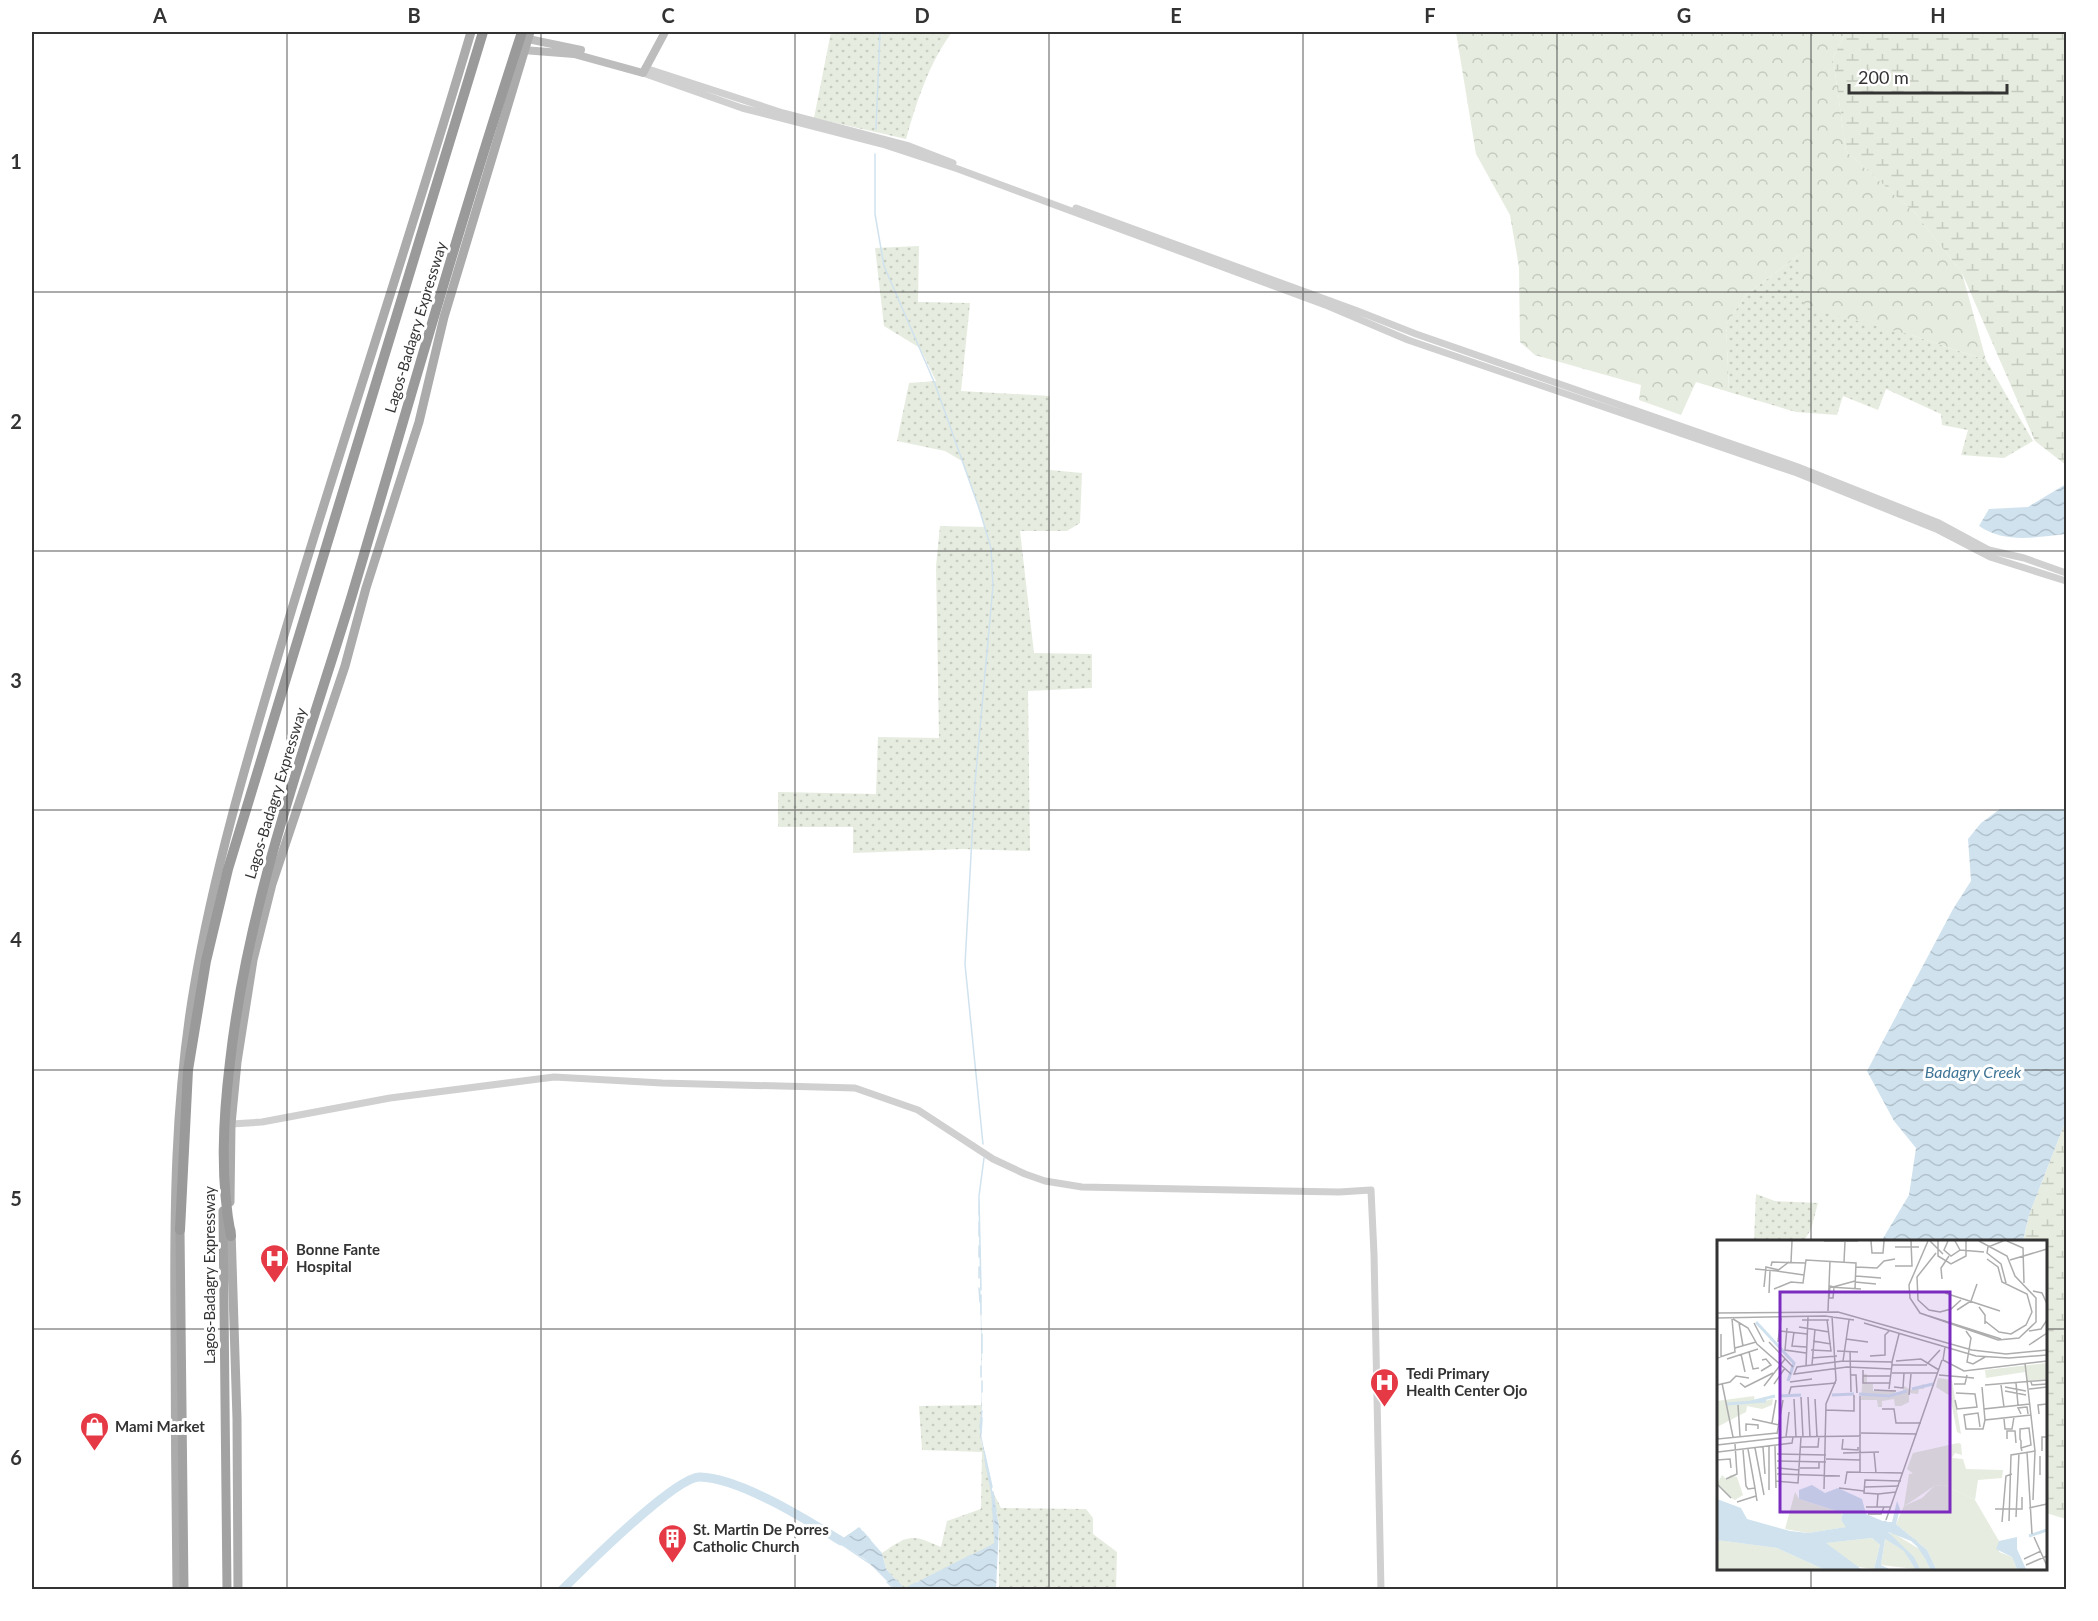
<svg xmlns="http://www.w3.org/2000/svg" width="2098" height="1621" viewBox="0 0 2098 1621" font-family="Lato,sans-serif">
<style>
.grass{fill:url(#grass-dots)}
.forest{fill:url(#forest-crowns)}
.wetland{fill:url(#wetland-marsh)}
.water{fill:url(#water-waves)}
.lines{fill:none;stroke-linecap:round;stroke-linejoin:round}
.stream{stroke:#cfe2ee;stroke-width:1.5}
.river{stroke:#cfe2ee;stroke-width:9}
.tertiary{stroke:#d0d0d0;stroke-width:7}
.secondary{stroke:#bdbdbd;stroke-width:8}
.primary{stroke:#ababab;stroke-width:9}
.trunk{stroke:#a2a2a2;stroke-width:9}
.motorway{stroke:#9a9a9a;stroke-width:10}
.grid{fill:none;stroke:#333;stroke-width:1.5;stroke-opacity:0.55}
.labels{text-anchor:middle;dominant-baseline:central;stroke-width:6;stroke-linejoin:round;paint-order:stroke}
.street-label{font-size:15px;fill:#333;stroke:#fff}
.poi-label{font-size:15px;font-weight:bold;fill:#333;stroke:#fff;text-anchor:start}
.water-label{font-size:16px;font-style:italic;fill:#3f7597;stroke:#fff}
.inset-river{fill:none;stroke:#cfe2ee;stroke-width:3}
.inset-road{fill:none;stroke:#adadad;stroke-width:1.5}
.view{fill:#7b2cbf;fill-opacity:0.15;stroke:#7b2cbf;stroke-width:3}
.inset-edge{fill:none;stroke:#333;stroke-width:3}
.neatline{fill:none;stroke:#333;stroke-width:2}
.grid-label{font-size:20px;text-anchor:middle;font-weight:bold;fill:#333}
</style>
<defs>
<pattern id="grass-dots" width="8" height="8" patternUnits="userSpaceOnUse" patternTransform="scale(1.5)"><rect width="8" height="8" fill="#e6ecdf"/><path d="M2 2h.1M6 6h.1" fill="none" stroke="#c6cbc0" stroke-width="1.8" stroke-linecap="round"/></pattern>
<pattern id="forest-crowns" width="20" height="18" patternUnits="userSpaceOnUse" patternTransform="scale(1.5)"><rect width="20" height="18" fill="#e6ecdf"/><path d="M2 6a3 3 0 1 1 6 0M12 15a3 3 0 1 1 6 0" fill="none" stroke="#c6cbc0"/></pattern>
<pattern id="wetland-marsh" width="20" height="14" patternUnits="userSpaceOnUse" patternTransform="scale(1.5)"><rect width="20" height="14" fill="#e6ecdf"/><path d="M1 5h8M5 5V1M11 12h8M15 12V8" fill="none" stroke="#c6cbc0"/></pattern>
<pattern id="water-waves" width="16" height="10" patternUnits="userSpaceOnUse" patternTransform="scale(1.5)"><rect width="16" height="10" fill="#cfe2ee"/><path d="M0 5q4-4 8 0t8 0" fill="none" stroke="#b2c2cd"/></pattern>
</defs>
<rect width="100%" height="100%" fill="#fff"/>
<path class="grass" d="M831,32h121c-23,31 -35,69 -46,107l-92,-21z
M919,246l-1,56 52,1 -9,88 89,5v74l32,3 -2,50 -13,8h-47l14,122 58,1v34l-64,3 2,160 -67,-2 -110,4v-26h-75v-35l98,2 2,-57 61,1 -3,-172 4,-40 45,1 -23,-66 -17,-10 -48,-10 12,-58 27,-2 -16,-33 -36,-22 -9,-78z
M1799,255l112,80 75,25 47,81 -29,17 -43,-3 7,-25 -26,-5 -1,-11 -55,-25 -8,21 -35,-14 -6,19 -41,-3 -67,-20 -3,-68 21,-30z
M1756,1194l19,7 43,2 -7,26 -7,12h-50z
M982,1405l-2,29 12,60 3,50 -91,45 -18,-20 -4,-16c27,-19 30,-19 59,-6l6,-26 34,-12 1,-57 -60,-2 -3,-44z
M992,1490l9,18 85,1 7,9v16l24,18 -1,37h-117v-63z"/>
<path class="forest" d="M1456,32h390l-13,26 13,93 70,63 46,59 24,87 -75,-25 -107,-28 -5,-52 -52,39 -21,30 3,68 -33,-10 -15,33 -42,-15 2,-15 -106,-30 -15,-13 -1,-75 -9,-52 -34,-61z"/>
<path class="wetland" d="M1846,32h220v433l-31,-24 -73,-168 -46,-59 -70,-63 -13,-93z
M2066,1120v399l-20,-6v-271h-23l6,-27z"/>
<path class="water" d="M2066,484v50c-30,3 -60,10 -87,-8l10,-17 39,-2z
M2000,809h66v311l-37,95 -6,26h-145l4,-1 27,-45 7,-47 -22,-27 -27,-50 86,-162 18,-28 -3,-42 13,-16z
M979,1196l3,158 -1,80 18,92 -3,63h-101l-30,-30 -27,-17 21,-15 23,26 4,16 18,20 91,-46 -3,-49 -12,-60 2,-29z"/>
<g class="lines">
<path class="stream" d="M876,129l4,-97
M875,154v60l9,52 51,118 44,124 12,40 2,38 -18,197 -10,181 18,180
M979,1196l5,-38
M979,1197l2,93
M979,1201v14
M979,1222v14
M979,1246v11
M979,1267v11
M979,1288l1,14
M981,1295v19
M982,1334v19
M981,1366v11
M982,1381v11
M980,1428l2,-17
M981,1434l1,-16
M984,1451l8,36
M985,1459l7,35 3,50 -2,1
M993,1492l3,19
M860,1529l-22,13 31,21
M863,1532l7,8
M896,1580l8,9 12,-6
M923,1580l49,-25
M887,1582l8,8"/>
<path class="river" d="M562,1590c21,-21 114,-114 138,-113 40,1 107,43 141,64"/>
<path class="tertiary" d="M645,68l138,45 126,33 44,17
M643,73l99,35 140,36 76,25 370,137 80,34 389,133 139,56 54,28 76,24
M1076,208l279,102 61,24 382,133 141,56 50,27 35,8 42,15
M231,1124l31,-2 128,-24 164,-21 108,6 193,5 63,22 75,49 32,15 20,7 37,6 257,5 32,-2 3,64 7,336"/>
<path class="secondary" d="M528,39l53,11
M523,50l51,4 69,19 22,-41"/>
<path class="primary" d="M230,1202l1,-78 6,-62 16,-102 19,-76 73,-218 21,-78 53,-166 25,-105 86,-285
M231,1230l6,189 1,171
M177,1590c-1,-89 -2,-177 -2,-266 -1,-113 0,-224 19,-336 21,-125 58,-245 94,-366 59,-197 125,-393 183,-590"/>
<path class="trunk" d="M223,1211l4,379
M180,1230l4,360"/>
<path class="motorway" d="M180,1230l8,-160 18,-109 22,-92 255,-837
M231,1236c-11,-58 -8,-116 -1,-174 18,-161 75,-313 122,-467 56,-188 109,-377 170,-563"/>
</g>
<path class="grid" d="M287,32v1558M541,32v1558M795,32v1558M1049,32v1558M1303,32v1558M1557,32v1558M1811,32v1210M32,292h2034M32,551h2034M32,810h2034M32,1070h2034M32,1329h1686M2046,1329h20M1811,1568v22"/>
<defs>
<symbol id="hospital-pin" viewBox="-11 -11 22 30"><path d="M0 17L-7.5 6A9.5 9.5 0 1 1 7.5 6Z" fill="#e63946" stroke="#fff"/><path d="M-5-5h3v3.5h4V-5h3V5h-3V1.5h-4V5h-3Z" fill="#fff"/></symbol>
<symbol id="shop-pin" viewBox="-11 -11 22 30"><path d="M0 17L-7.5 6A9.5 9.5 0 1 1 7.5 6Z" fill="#e63946" stroke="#fff"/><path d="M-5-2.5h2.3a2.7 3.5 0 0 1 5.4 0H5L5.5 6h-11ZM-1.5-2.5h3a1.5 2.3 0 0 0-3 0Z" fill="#fff"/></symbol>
<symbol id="building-pin" viewBox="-11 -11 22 30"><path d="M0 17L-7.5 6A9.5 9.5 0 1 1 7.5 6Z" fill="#e63946" stroke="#fff"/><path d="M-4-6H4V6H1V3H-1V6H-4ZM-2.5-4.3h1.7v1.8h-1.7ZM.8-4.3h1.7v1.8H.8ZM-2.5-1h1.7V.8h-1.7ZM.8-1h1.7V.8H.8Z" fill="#fff"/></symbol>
</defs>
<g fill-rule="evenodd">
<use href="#hospital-pin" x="258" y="1242" width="33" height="45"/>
<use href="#hospital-pin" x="1368" y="1366" width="33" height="45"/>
<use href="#shop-pin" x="78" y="1410" width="33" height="45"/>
<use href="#building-pin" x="656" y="1522" width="33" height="45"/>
</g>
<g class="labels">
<g class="street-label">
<text transform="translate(415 327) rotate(-73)">Lagos-Badagry Expressway</text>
<text transform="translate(275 793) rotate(-73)">Lagos-Badagry Expressway</text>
<text transform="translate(209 1275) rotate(-90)">Lagos-Badagry Expressway</text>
</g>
<g class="poi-label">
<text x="296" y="1249">Bonne Fante<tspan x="296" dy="17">Hospital</tspan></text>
<text x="1406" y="1373">Tedi Primary<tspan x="1406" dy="17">Health Center Ojo</tspan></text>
<text x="115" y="1426">Mami Market</text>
<text x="693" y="1529">St. Martin De Porres<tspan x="693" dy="17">Catholic Church</tspan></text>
</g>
<g class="water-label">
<text x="1973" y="1071">Badagry Creek</text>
</g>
</g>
<g transform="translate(1717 1240)">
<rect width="330" height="330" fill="#fff"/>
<path d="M330,123v16l-20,2 -2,-9 -39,6 -1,-8zM146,134h4v10h6v7h22v4l7,-2 2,-7 7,4 13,-6v5h-5l-1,5 -9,-1v9l-8,4h-6l-1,-7 -12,2v6h-4l-1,-7h-16zM221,138l14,2 9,54 -4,-2 -7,-36 -14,-9zM199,233l7,8 -11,20 -8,5 5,-32zM5,235l5,5 3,-5 7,2 6,18 -8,5 -4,-2 -14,-14z" fill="#e6ecdf"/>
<path d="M241,203l3,1 1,11 -7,-2 -3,5 11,1 3,10 37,1 -1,8 -24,2 -3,20 -31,-15 -10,1 -22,15 6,-19 5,-1 -16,-12 6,-16z" fill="#e6ecdf"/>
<path d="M37,156l1,7 18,-4 -1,6 -10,4 -15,-3 -1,6 -29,15v-26zM227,245l31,15 24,41v11l13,5 5,12h-81l-9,-19 -31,-26 8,-18 18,-8 12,-12zM78,252l4,7 44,14 -2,7 6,7 -39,6 -23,-4zM176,293l28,17 9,19h-10l-34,-35zM155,298l8,7 -6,24 -22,-3 -27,-23zM168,299l19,12 11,18 -34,-4zM1,300l59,8 46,21h-106z" fill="#e6ecdf"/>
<path d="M95,245l13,8 13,-5 24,11 4,15 19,8h7l5,-21 3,8 -4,15 31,26 9,19h-6l-9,-19 -10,-9 -23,-9 26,25 6,12h-5l-11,-18 -19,-12 -4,26 8,4h-15l6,-24 -8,-7 -46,5 35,26h-38l-46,-21 -60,-8v-41l24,9 6,11 43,12 18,2 38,-6 -5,-7 2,-7 -44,-14v-9zM300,297v12l9,20h-9l-5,-12 -16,-8 3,-8z" fill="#cfe2ee"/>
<path class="inset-river" d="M39,82l38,41 -6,18M195,149l21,-5M142,154l30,2 18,-5M115,155l22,-1M62,156l22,-1M34,162l24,-6M10,164l39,-3M0,265l17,18 25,12M0,270l12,15 25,11M18,284l27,14M0,294l18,-3 13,5M125,295l44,-3 2,-7M0,296h28M312,296l18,-6M34,297l52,4M80,298l34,-2M0,299l43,-3 57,5 68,-19 30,19 19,28M38,299l19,1M54,300l26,12M50,301l70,28M161,329l7,-46"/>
<path class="inset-road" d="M107,1h34M154,1l1,12h11l1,-12M211,1l-19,44 1,13 10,15 78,27 21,-2 17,-16v-24l-21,-22 -8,-20 -28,-15M213,1l13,13M221,1v15l13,8 15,-8v-15M231,1l-4,9 7,6 9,-6 -5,-9M286,1l-15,6 -1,6 14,11 5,19M290,1l16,7 1,35M178,7h24M243,10l24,2M219,13l-19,24 1,23 11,10 11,2 11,-3 10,-9M293,20l37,-11M74,22l1,-21M127,22l1,-20M54,26l1,-4 33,1M178,26h17l-1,-25M139,27l21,1 7,-7 11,-2M38,29l22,2 12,-9M60,31l27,4M139,36l25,2M225,39l-1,-11 8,-12M138,42l21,2M113,46l4,1 -1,11h-4zM47,47l2,-20 13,3M112,47l32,2M116,47l22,-6M57,49l17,-7 12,1 3,-23 50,3 -1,26M316,51l9,2 5,11M52,53l1,-22M228,53l55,18M262,67l6,8v9M240,70l14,-9 6,-17M111,71l2,-50M0,73l121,-1 134,38 34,4 41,-4M212,76l72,23M0,78l108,-2 29,4M16,79l15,9 9,16 34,30M85,80h27M268,81l14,11 12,2 15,-9 6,-13 -5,-18 -25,-12 -4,-15 -11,-8M22,83l4,23M37,83l10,19M147,83l112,33 33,2 38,-3M82,87l30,5M70,88l-2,22 21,3M63,91l27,3M249,91l5,7 -4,24 6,2 12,-7M312,91l12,-2 6,-9M77,92l-2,14 14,1M4,94v23M129,99l22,3M96,101l18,3M52,102l24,25M61,102l3,-24M312,105l18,-12M228,107l-2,13 21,11 83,-10M18,108l21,-6M94,110l20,1 -4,-31M120,111l21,1M133,111l1,41M32,112l4,17 6,-1M24,114l4,18M153,116l15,-1v-20l4,-4M0,118l18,-6 -3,-33M95,118l25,-2M10,119l31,-10M126,121l6,-41M179,121l25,-2 18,11M175,122l7,-28M308,123l10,88 -2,49M210,124l13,-14M95,125l3,-36M175,125v-3l-49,-1 -46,6 -3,7 53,-7 45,2M89,126l2,-49M146,130v13h27M44,131l10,-6 -5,-6 -4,1M175,133h46M133,135h6l1,18M222,135l35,3M146,136h28M73,142l22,-3M314,142l1,3 15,-1M5,143l11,54M23,143l5,4 28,-14M299,143l2,22M57,144l11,-16M237,144h11l2,-9M0,145l13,-3 6,-6 13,2M268,145l62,-5M284,145l3,22M47,146l21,-27M177,147l9,1 1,-15M265,147l2,22M288,147l21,4M172,149l3,-24h35M312,149l18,-2M157,150l22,1M288,151l21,4M72,154l2,-7 45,-4M192,155l2,-21M143,156v77M84,157l2,40M91,157l2,40M77,159l2,38M98,159l2,37M238,160l2,9 20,-2 -2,-13 -19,-1M21,165l2,31M165,169h12l2,14h25M109,170l28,1v-16M304,174l-3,-6 9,-1 1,7M322,174l-1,-9 9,-1M35,179l27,6M287,179l1,10h7l2,-12M268,180l-1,-11 46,-5M55,183l4,-23M263,187l-2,-14 -14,2 2,14h17l2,-9 46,-5M29,191v-7l12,1v4M144,193l56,1M60,194l6,-34M0,195l1,4 59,-6M69,197l3,-25M126,199l-1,10 16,1v-3M290,199v-8h8l1,12M0,205l69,-8 75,-1M58,206l1,42M46,207l2,27M84,207h17l1,-11M38,208l9,47M304,208l10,-3 -2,-17 -9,1v10l1,2v7l1,3M31,209l7,39M26,210l3,36 2,3 7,-1 2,13M325,211v-14h5M1,212l74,-9 1,-6M157,212l2,21M310,212l5,82M126,213l36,-1M60,214l49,1M109,219l34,1M0,220l13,-1 1,9M60,221l49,1M60,228l22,2M83,228h19v-6M60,234l63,2M323,235v-19M9,239l11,-5 -2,-30M59,241l22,2 3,-46M0,244l14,14M128,244l2,-12 56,1M148,247l34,-1M122,248l25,3M107,249l2,-85 10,-24 -4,-64M52,250v-44M161,254l18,-2M20,262l19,-6M149,267h25M160,267l1,-13 -14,-1 1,-13 36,1M312,268l18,-4M278,269h27v-12M151,274h13l3,-7M299,277l3,-64M169,280l56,-160M292,281l2,-66 24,-4M285,282l4,-46 6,-2M317,297l13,29M307,319l17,-8M309,325l21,-9"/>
<path class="view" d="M63,52h170v220h-170z"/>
<rect width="330" height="330" class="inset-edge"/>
</g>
<rect width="2098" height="1621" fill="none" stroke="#ffffff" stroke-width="66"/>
<path d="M1849 84v9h158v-9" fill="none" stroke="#333333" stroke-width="3"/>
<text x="1858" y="84" font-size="18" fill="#333333" stroke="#ffffff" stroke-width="4.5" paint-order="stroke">200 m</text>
<rect x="33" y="33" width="2032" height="1555" class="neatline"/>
<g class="grid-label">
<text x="160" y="23">A</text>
<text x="414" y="23">B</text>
<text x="668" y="23">C</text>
<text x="922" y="23">D</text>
<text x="1176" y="23">E</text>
<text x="1430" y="23">F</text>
<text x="1684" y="23">G</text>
<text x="1938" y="23">H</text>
<text x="16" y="169">1</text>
<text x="16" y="429">2</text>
<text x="16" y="688">3</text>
<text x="16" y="947">4</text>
<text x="16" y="1206">5</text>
<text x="16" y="1465">6</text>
</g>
</svg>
